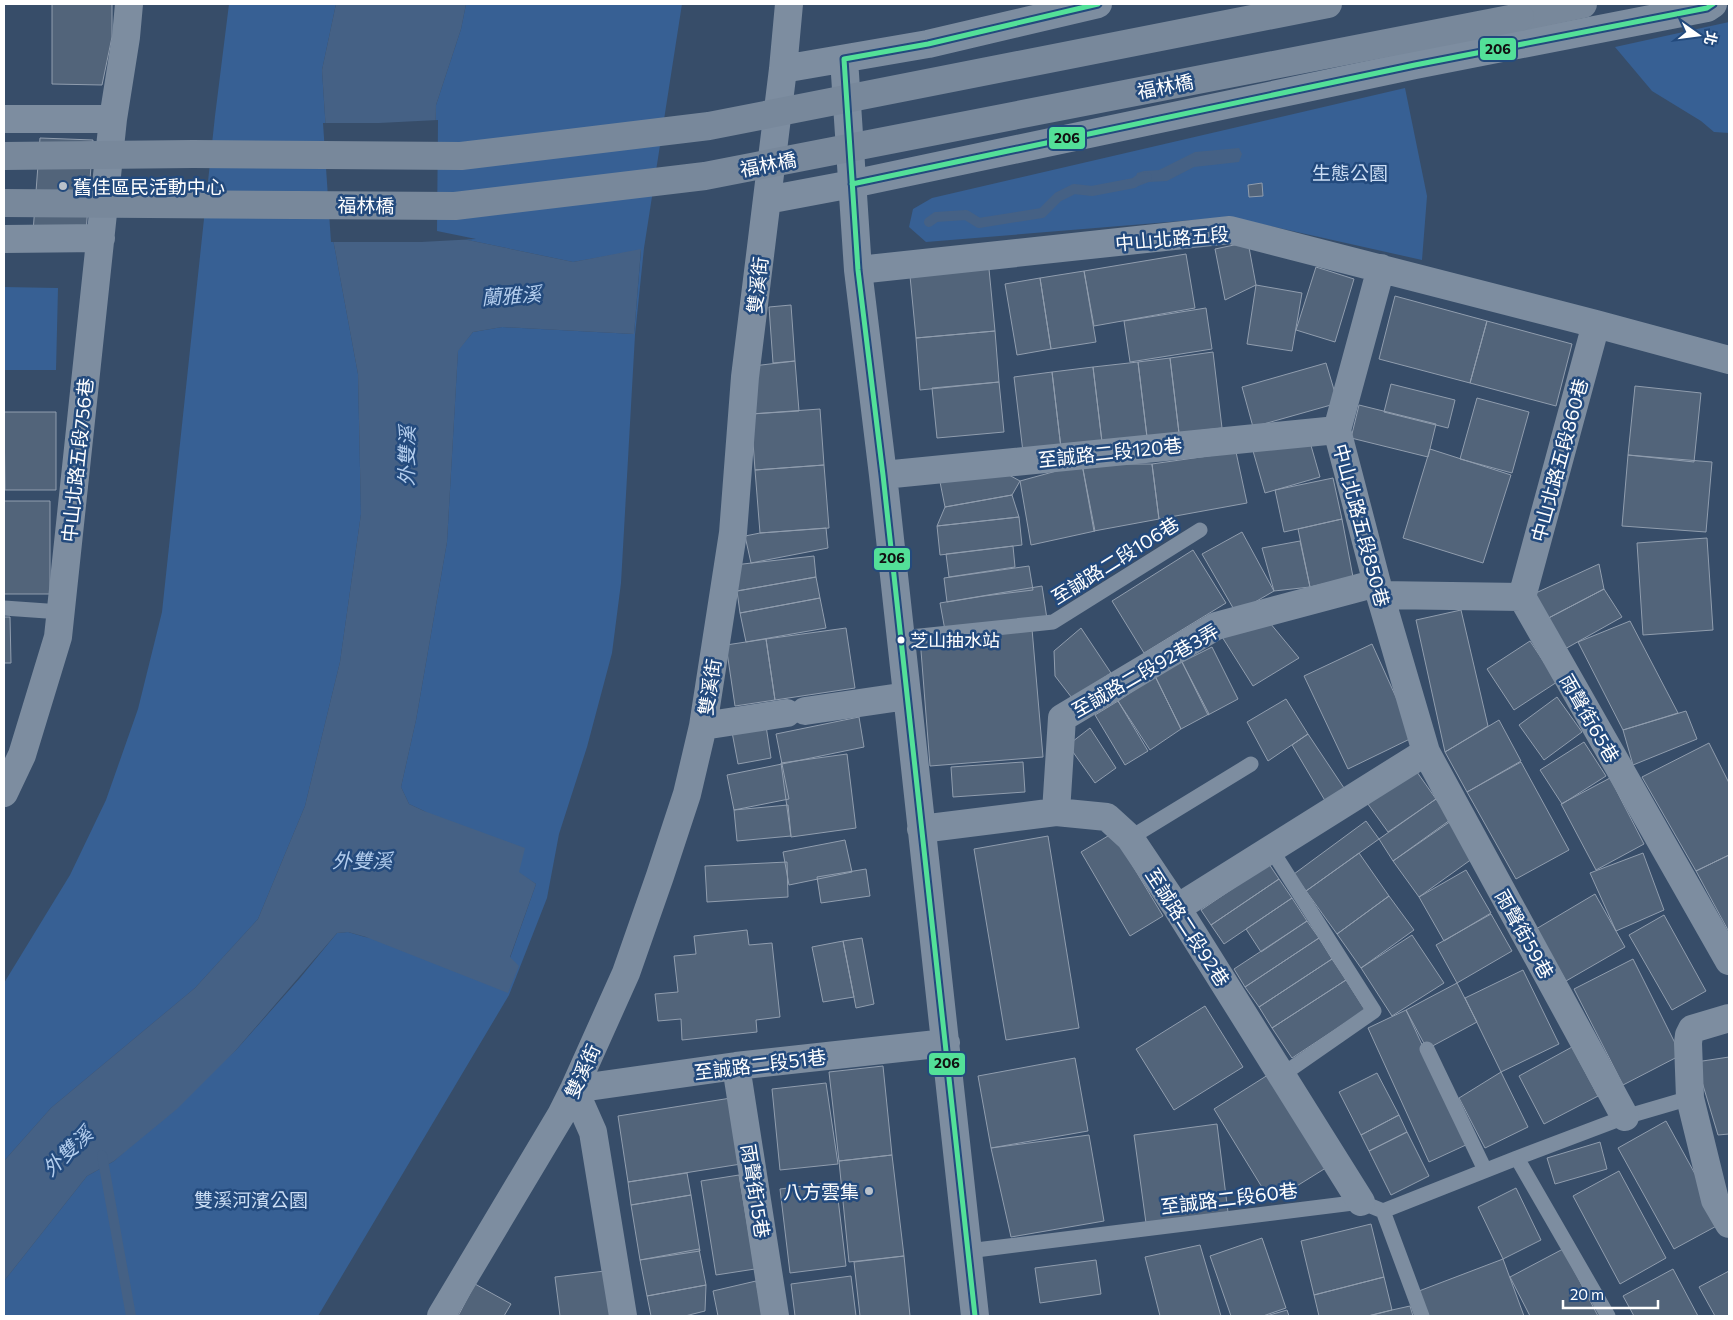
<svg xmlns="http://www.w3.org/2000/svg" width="1733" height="1320" viewBox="0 0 1733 1320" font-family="Commissioner,'Noto Sans TC',sans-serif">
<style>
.green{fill:#376094}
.water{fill:#456185}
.pier{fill:#374d69}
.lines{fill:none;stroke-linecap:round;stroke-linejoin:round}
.stream{stroke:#456185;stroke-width:10}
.building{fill:#52647a;stroke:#909dae}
.lane{stroke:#7d8da0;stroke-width:15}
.street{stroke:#7d8da0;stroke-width:28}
.secondary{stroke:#78889b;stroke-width:28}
.secondary-bridge{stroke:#78889b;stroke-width:28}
.bus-1-casing{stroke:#234a7d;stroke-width:9}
.bus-1{stroke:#53e098;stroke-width:5}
.poi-dot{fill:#b9c1ca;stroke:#234a7d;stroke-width:2}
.bus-dot{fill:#fff;stroke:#234a7d;stroke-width:2}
.labels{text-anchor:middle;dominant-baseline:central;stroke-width:5;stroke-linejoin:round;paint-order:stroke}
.bus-label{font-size:18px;fill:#fff;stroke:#234a7d;text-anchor:start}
.street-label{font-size:19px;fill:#fff;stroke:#234a7d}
.park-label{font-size:19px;fill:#cbddf4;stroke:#234a7d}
.poi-label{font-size:19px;fill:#fff;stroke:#234a7d;text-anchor:start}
.water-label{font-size:20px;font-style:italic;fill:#b3cded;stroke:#234a7d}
.line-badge{stroke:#234a7d;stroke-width:2}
.pale-badge-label{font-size:14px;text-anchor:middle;font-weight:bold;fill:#111}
</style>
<rect width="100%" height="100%" fill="#374d69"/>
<path class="green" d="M229,4h107l-14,66 11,169 25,135 3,140 -21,148 -35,144 -47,113 -63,69 -144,120 -47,53v-178l66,-108 36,-75 32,-91 24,-97 53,-496z
M466,4h216l-38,244 -9,87 -14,248 -9,70 -25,94 -28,87 -12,64 -38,97 -191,321h-314v-35l83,-105 27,-15 122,-111 64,-72 37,-45 11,-1 17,5 145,21 26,-74 -112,-73 -15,-7 -8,-17 15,-67 31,-178 11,-192 15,-18 29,-5 132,7 7,-84 -68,12 -139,-29 2,-128 25,-76z
M1729,22v111l-15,-1 -13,-11 -49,-30 -37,-44z
M1405,88l22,108 -5,64 -192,-43 -304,25 -17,-15 4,-18 19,-11z
M4,287l54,1 -2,82h-52z"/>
<path class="water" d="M336,4h130l-5,25 -25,76 -2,128 139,29 68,-13 -7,85 -132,-7 -29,5 -15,19 -11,191 -31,178 -15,67 8,17 15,7 101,37 -6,24 17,12 -26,73 9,9 -11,27 -142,-56 -18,-5 -11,1 -101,117 -59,59 -63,52 -27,15 -83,105v-120l47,-53 144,-120 63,-69 47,-113 35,-144 21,-148 -3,-140 -25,-135 -11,-169z
M1239,148l3,6 -3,8 -45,5 -27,14 -18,1 -11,4 -4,-3 3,-10 7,-2 15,-1 36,-18z"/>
<path class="pier" d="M438,120l-1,111 39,8 -55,3h-90l-8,-119h56z"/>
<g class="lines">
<path class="stream" d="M929,222l7,-5 30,-2 13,8 63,-10 16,-16 16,-8 18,2 42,-8 7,-5 6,-1
M102,1155l29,161"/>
</g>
<path class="building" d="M52,4h60v33l-10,48 -50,-1z
M40,138l53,2 -7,92h-53z
M1262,183l1,13 -14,1 -1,-12z
M1248,242l8,43 -31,15 -10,-51z
M1186,254l9,54 -101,18 -10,-55z
M1316,267l38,12 -19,63 -39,-12z
M989,269l6,62 -79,7 -6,-62z
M1084,271l12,71 -45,7 -11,-71z
M1040,278l11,71 -34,6 -12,-71z
M1256,285l46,8 -10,58 -45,-7z
M1395,296l92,25 -17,62 -91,-24z
M791,305l4,56 -22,2 -4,-56z
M1206,308l6,41 -82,13 -6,-41z
M1487,321l85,23 -16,62 -86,-23z
M995,331l4,51 -79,8 -4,-52z
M1213,352l9,76 -43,5 -9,-75z
M1170,358l9,75 -32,4 -9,-75z
M795,361l4,50 -48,3 2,-48z
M1138,362l9,75 -45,5 -9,-75z
M1326,363l12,40 -85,24 -11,-40z
M1093,367l9,75 -41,6 -9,-76z
M1052,372l9,76 -38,4 -9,-75z
M999,382l5,50 -67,6 -5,-50z
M1391,384l64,16 -7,28 -64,-16z
M1635,386l66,7 -7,69 -66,-7z
M1477,398l52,14 -17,61 -52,-14z
M1359,405l77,19 -8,33 -77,-19z
M820,409l4,56 -69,5 -4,-56z
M4,412h52v78h-51z
M1308,435l12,42 -55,16 -12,-42z
M1430,449l81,26 -28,88 -80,-25z
M1236,452l11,51 -88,16 -7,-55z
M1628,455l84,7 -6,70 -84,-6z
M1082,464h70l7,55 -65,12z
M1082,464l13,67 -64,14 -11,-64z
M824,465l5,63 -69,5 -5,-63z
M1009,475l11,6 -8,14 -67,12 -5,-25z
M1333,478l9,41 -58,13 -9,-42z
M1012,495l7,22 -82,9 8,-19z
M4,501h46v93h-46z
M1019,517l3,28 -82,10 -3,-29z
M1342,519l11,58 -43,10 -12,-58z
M826,528l2,20 -77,15 -6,-27 15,-3z
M1242,532l32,59 -38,22 -34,-59z
M1707,538l6,92 -70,5 -6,-92z
M1300,541l10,46 -36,4 -12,-43z
M1013,546l2,21 -66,10 -3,-23z
M1193,550l33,53 -82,50 -32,-52z
M814,556l2,21 -79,14 -3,-26z
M1599,564l5,25 -65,34 -12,-26z
M1029,566l4,24 -49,6 -37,6 -3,-24z
M816,577l4,21 -80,15 -3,-22z
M1042,586l5,33 -101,17 -6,-33z
M1604,589l18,28 -66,37 -17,-31z
M820,598l6,30 -80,14 -6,-29z
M1461,610l27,116 -43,26 -29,-132z
M4,617h6l1,46h-7z
M1630,621l48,92 -55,17 -45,-88z
M1270,623l29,35 -46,28 -34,-54z
M846,628l9,60 -80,12 -9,-61z
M1081,628l30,45 -39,25 -17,-22 -1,-25z
M1032,629l11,128 -113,9 -10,-128z
M766,639l9,61 -40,6 -9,-61z
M1530,641l27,41 -43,28 -27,-41z
M1372,644l42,93 -66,32 -44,-93z
M1212,647l26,52 -30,16 -26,-53z
M1182,662l27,52 -28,15 -26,-53z
M1155,676l26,53 -31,21 -32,-49z
M1557,697l25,35 -38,28 -25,-35z
M1286,699l22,35 -40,27 -21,-39z
M1118,701l30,50 -23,14 -30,-50z
M1686,711l11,28 -64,26 -10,-35z
M859,717l5,30 -82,17 -6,-30z
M1499,720l22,41 -54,31 -22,-40z
M766,726l5,32 -33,6 -6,-32z
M1090,728l26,40 -21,15 -27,-38z
M1308,734l38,57 -19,13 -35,-59z
M1584,742l22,34 -44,28 -22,-34z
M1709,743l20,40v72l-33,16 -54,-94z
M847,754l9,74 -65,9 -10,-74z
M1023,762l2,30 -72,5 -2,-30z
M1521,762l48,88 -53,29 -49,-87z
M782,764l7,35 -55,11 -7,-35z
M1412,765l24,34 -48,33 -23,-32z
M1610,778l34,66 -48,26 -35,-66z
M1436,799l15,22 -58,40 -14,-22z
M788,805l3,31 -54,5 -3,-31z
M1450,820l26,36 -57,41 -26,-36z
M1366,821l13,18 -73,52 -12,-17z
M1113,833l50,83 -33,20 -49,-84z
M1048,836l31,192 -73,12 -32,-191z
M845,840l7,32 -63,13 -6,-33z
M1359,853l30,43 -52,38 -31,-43z
M1643,853l21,57 -48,21 -26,-58z
M1729,855v77l-33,-61z
M787,862l1,35 -81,5 -2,-36z
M1269,864l10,15 -68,46 -10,-15z
M866,869l4,27 -49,7 -4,-26z
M1466,870l25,43 -47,28 -25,-44z
M1279,879l13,19 -68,46 -13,-19z
M1595,894l30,53 -59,34 -30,-52z
M1389,896l25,34 -53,38 -24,-34z
M1292,898l15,23 -46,31 -15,-23z
M1491,914l21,37 -55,32 -21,-38z
M1664,915l42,76 -34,19 -43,-75z
M1307,921l12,17 -74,49 -11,-18z
M747,930l2,15 23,-2 8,74 -24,3 1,12 -75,8 -1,-21 -23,2 -3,-27 23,-2 -4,-36 22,-2 -2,-18z
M1412,935l32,48 -52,33 -31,-48z
M862,938l12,66 -18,4 -13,-67z
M1319,938l13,21 -73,48 -14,-20z
M843,941l11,56 -31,5 -11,-55z
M1332,959l14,21 -74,48 -13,-21z
M1633,959l48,96 -58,30 -49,-96z
M1523,970l36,74 -58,28 -36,-74z
M1346,980l19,30 -73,48 -20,-30z
M1457,983l20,39 -50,27 -21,-39z
M1205,1006l38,61 -69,43 -38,-61z
M1406,1010l62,134 -39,18 -61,-134z
M1572,1047l26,49 -54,28 -25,-48z
M1729,1057v77l-11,1 -22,-73z
M1075,1058l13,73 -97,17 -13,-72z
M883,1066l9,89 -53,6 -10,-89z
M1501,1072l27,55 -43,21 -26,-50z
M1271,1073l58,93 -58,36 -57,-93z
M1377,1073l22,42 -38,20 -22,-43z
M826,1083l12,81 -58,6 -8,-81z
M731,1098l10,66 -113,18 -10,-66z
M1399,1115l8,17 -38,19 -8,-16z
M1666,1121l56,102 -48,26 -56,-101z
M1217,1124l11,88 -82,11 -12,-88z
M1407,1132l22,44 -38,19 -22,-44z
M1089,1135l15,86 -93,16 -20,-89z
M1600,1142l7,27 -52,15 -8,-26z
M892,1155l12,101 -55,6 -10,-101z
M1619,1171l47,87 -46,26 -47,-88z
M687,1173l4,22 -60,10 -3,-23z
M739,1175l16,94 -39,6 -15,-94z
M836,1182l10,84 -56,7 -10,-84z
M1516,1188l25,52 -38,19 -25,-52z
M691,1195l9,56 -60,9 -9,-55z
M1371,1224l13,53 -70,18 -13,-54z
M1262,1238l24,70 -23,8h-32l-21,-60z
M1200,1245l21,71h-61l-15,-59z
M699,1249l7,36 -59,11 -7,-36z
M1563,1249l35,67h-68l-20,-39z
M904,1256l6,60h-50l-6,-54z
M1503,1259l21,57h-96l-9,-25z
M1096,1260l5,34 -61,9 -5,-35z
M1673,1269l25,47h-64l-11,-20z
M605,1271l5,45h-50l-5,-39z
M1729,1271v45h-14l-16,-29z
M851,1276l5,40h-61l-4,-32z
M1384,1277l8,33 -24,6h-49l-5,-21z
M756,1281l7,35h-45l-5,-25z
M475,1284l36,20 -7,12h-46z
M706,1285l-1,26 -20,5h-34l-4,-20z
M1410,1306l3,10h-45l24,-6z
M1287,1310l2,6h-23z"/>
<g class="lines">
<path class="lane" d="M4,608l57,4
M901,638l152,-16 147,-92
M1130,838l121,-74
M1271,849l103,162 -92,64
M1427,1049l58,121
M1383,1211l39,105
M968,1251l393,-49 22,9 134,-53
M1608,1316l-91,-158 108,-41 65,-19"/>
<path class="street" d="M844,59l14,211 25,205 92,841
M783,69l145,-25 170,-40
M4,119h109
M767,200l85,-16 563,-119 292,-57 6,-4
M4,239l97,-1
M1381,268l-44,162 43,165 46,157 199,365
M858,270l372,-40 366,94 133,36
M883,475l454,-45
M1380,595l142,2 207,364
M1522,597l74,-273
M805,711l102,-15
M703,726l84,-13
M4,793l18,-38 36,-118 55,-518 13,-82 3,-33
M1056,812l6,-94 154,-92 161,-43
M921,829l135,-17 51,5 23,21 47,70 184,294
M1177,908l249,-156
M1729,1018l-37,11 -3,6 -1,8 2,55 25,102 14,24
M736,1066l39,250
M441,1316l120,-201 13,-26 52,-116 34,-97 27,-82 16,-68 30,-193 12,-156 38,-308 6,-65
M623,1316l-30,-184 -19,-43 162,-23 210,-23"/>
<path class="secondary" d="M1520,17l63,-13"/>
<path class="secondary-bridge" d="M4,156l189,-2 268,2 248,-30 619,-122
M4,203l451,3 250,-30 815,-159"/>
<defs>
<path id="bus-1" d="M852,184l563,-119 292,-57 6,-4
M975,1316l-92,-841 -25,-205 -14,-211 84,-15 170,-40"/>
</defs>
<use href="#bus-1" class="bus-1-casing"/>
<use href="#bus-1" class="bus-1"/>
</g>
<g class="poi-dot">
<circle cx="63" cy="186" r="5"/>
<circle cx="869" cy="1191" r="5"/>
</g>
<circle class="bus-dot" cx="901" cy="640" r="4.5"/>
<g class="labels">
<g class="bus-label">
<text x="910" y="640">芝山抽水站</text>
</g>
<g class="street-label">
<text transform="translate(1165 86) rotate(-11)">福林橋</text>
<text transform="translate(768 164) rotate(-11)">福林橋</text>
<text transform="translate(366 205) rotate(1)">福林橋</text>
<text transform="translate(1172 238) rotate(-5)">中山北路五段</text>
<text transform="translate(757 285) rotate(-83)">雙溪街</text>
<text transform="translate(1110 452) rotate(-6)">至誠路二段120巷</text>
<text transform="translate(77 460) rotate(-84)">中山北路五段756巷</text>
<text transform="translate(1559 460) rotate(-75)">中山北路五段860巷</text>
<text transform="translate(1362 525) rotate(75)">中山北路五段850巷</text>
<text transform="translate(1115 560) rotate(-32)">至誠路二段106巷</text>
<text transform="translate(1145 670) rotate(-30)">至誠路二段92巷3弄</text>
<text transform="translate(709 687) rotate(-81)">雙溪街</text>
<text transform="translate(1590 718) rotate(60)">雨聲街65巷</text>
<text transform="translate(1188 927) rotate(57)">至誠路二段92巷</text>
<text transform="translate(1525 934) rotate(61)">雨聲街59巷</text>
<text transform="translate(760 1064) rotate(-7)">至誠路二段51巷</text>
<text transform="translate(582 1071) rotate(-65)">雙溪街</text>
<text transform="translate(756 1191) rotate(81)">雨聲街15巷</text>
<text transform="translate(1229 1198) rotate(-7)">至誠路二段60巷</text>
</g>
<g class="park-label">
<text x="1350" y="172">生態公園</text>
<text x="251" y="1199">雙溪河濱公園</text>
</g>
<g class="poi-label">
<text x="73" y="186">舊佳區民活動中心</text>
<text x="859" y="1191" text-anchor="end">八方雲集</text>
</g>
<g class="water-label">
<text transform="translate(511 295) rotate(-4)">蘭雅溪</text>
<text transform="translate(406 456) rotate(-89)">外雙溪</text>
<text x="362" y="860">外雙溪</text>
<text transform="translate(67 1151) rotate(-44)">外雙溪</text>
</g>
</g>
<g class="line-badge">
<rect x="1479" y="37" width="38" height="24" rx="5" fill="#53e098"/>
<rect x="1048" y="126" width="38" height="24" rx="5" fill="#53e098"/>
<rect x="873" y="547" width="38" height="24" rx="5" fill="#53e098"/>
<rect x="928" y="1052" width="38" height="24" rx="5" fill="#53e098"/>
</g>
<g class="pale-badge-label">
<text x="1498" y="54">206</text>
<text x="1067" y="143">206</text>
<text x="892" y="563">206</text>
<text x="947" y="1068">206</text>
</g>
<rect width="1733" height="1320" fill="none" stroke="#ffffff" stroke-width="10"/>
<g transform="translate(1698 35) rotate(104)" stroke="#234a7d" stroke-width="4" paint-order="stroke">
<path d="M0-4L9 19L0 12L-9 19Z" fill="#ffffff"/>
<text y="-8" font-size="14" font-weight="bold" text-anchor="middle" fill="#ffffff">北</text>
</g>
<path d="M1563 1300v8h95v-8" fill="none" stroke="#ffffff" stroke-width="2.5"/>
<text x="1570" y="1300" font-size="15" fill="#ffffff" stroke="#234a7d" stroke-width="4" paint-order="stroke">20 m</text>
</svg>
